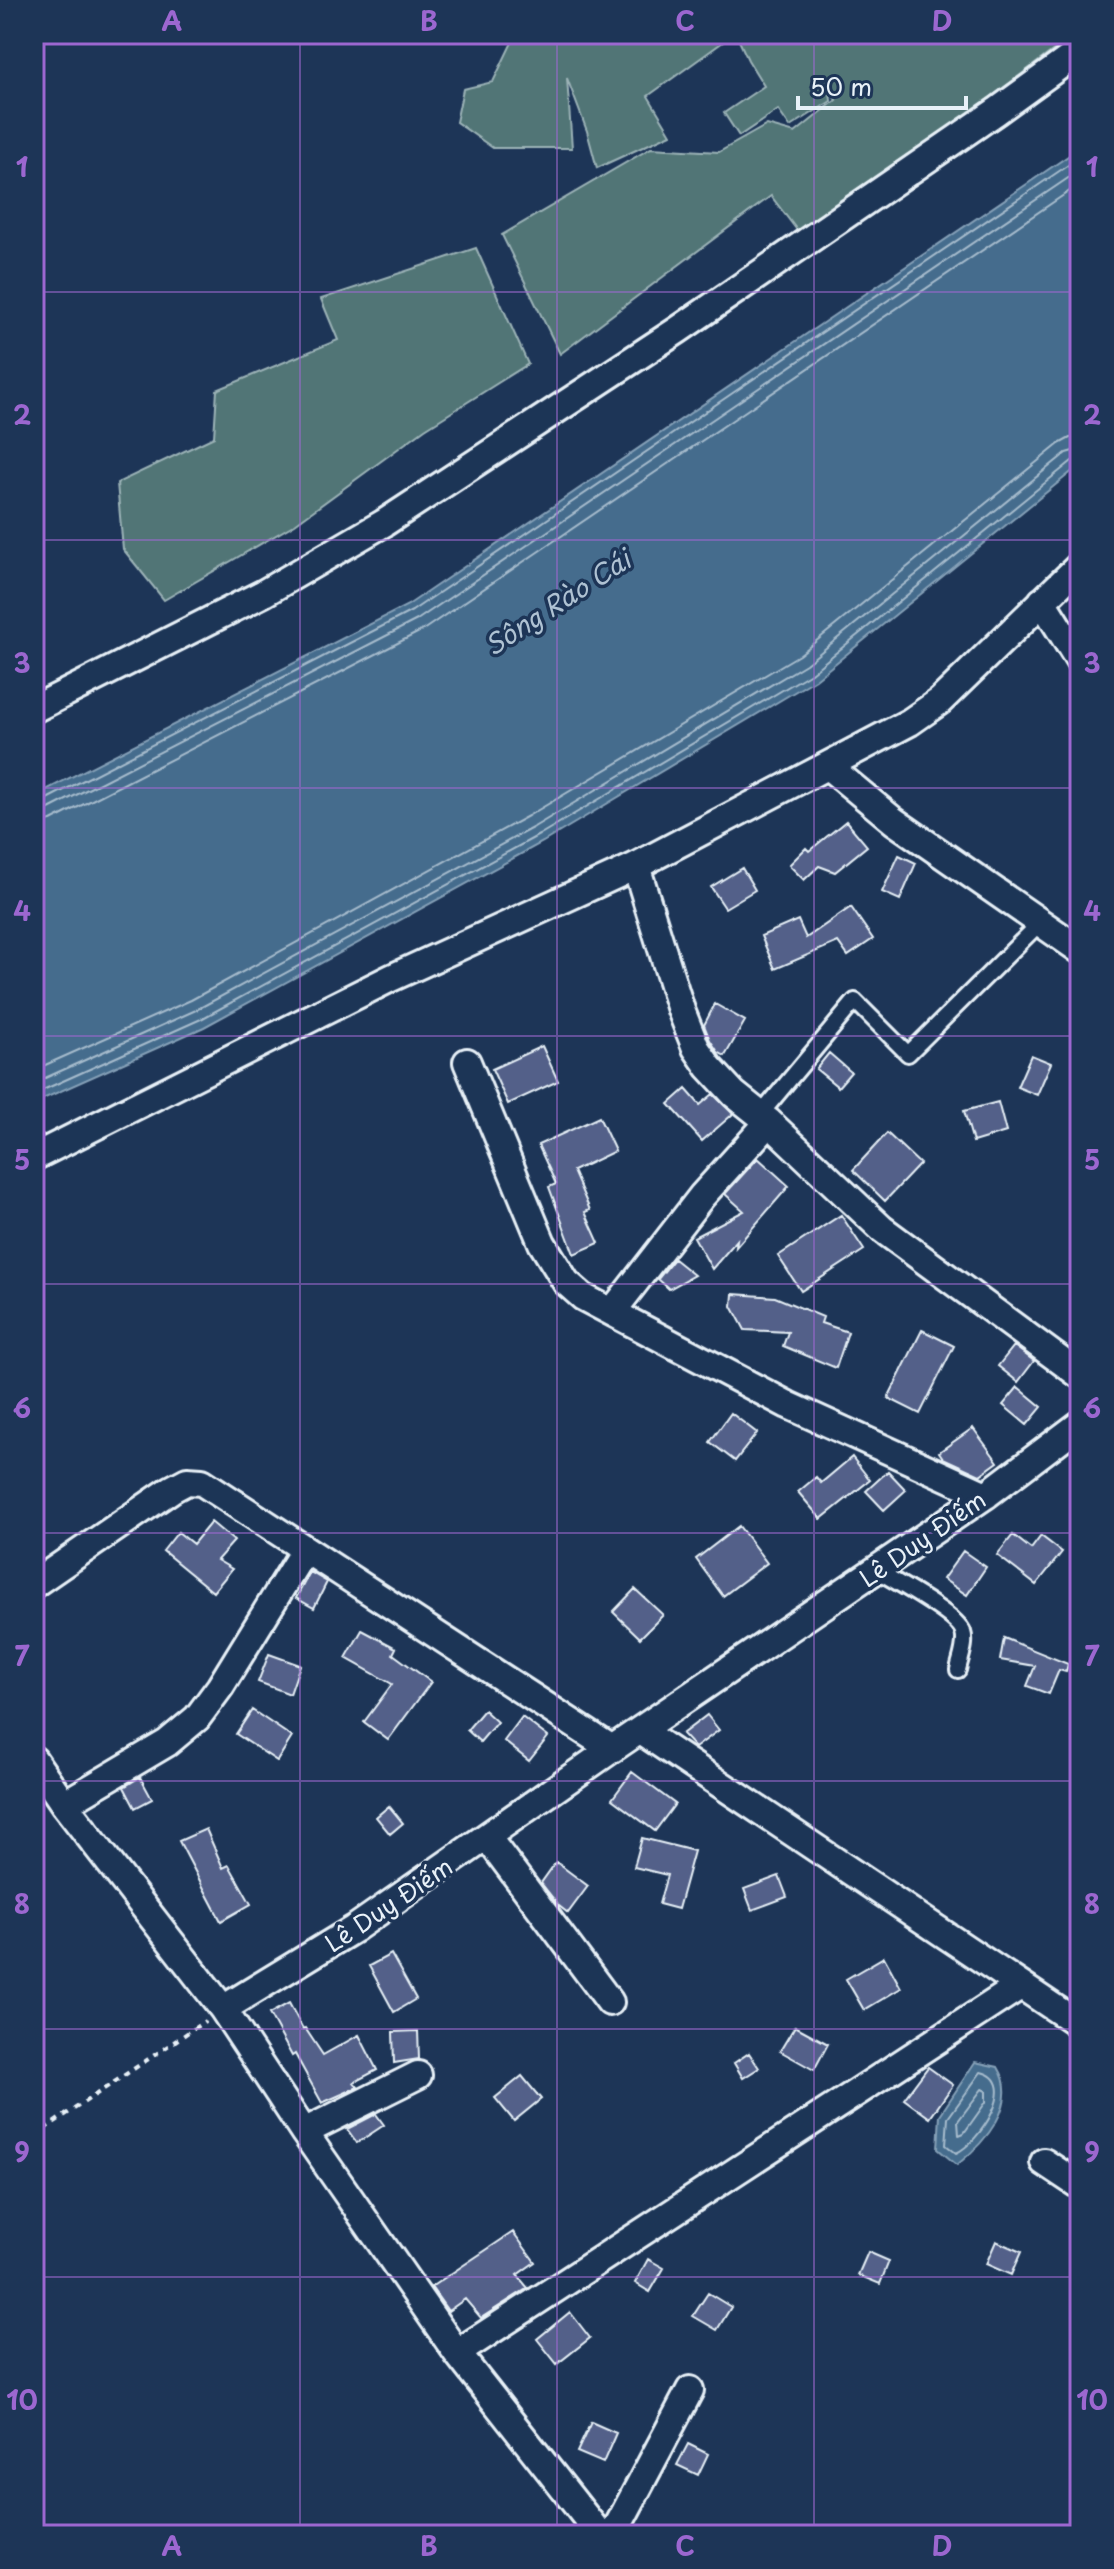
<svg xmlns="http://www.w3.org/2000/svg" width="1114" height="2569" viewBox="0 0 1114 2569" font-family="'Playpen Sans',sans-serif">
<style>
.green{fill:#517576;stroke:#9cb3b7;stroke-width:2}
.water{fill:#456c8d;stroke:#86a1b8;stroke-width:2}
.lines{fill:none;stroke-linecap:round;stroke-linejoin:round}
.shore{stroke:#a7bccd;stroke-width:2}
.building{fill:#536189;stroke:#e8f1f8;stroke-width:2}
.lane-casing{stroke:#e8f1f8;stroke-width:20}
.street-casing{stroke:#e8f1f8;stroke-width:32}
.path{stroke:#e8f1f8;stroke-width:4;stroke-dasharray:6 6;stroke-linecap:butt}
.lane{stroke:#1d3557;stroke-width:14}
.street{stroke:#1d3557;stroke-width:26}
.grid{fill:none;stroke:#9c67d0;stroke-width:2;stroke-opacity:0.55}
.labels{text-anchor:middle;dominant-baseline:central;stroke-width:7;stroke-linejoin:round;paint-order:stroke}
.street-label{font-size:24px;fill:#e8f1f8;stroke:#1d3557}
.water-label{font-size:26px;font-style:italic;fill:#afc2d3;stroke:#1d3557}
.neatline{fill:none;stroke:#9c67d0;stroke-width:3}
.grid-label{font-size:26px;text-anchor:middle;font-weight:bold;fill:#9c67d0}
</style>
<rect width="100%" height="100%" fill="#1d3557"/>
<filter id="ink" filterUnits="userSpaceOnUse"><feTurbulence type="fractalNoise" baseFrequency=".0125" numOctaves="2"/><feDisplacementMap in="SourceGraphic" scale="16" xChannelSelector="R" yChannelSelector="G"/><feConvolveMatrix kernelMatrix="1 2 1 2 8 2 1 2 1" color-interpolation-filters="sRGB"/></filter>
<g filter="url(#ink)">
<path class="green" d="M516,34l47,5v-5h171l-86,62 23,38 -74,34 -10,-37 -20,-53 5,70h-79l-37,-26 7,-33 30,-7z
M736,34h339l-272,204 -32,-42 -211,158 -58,-119 149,-87 68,4 48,-27 28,8 41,-33 -6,-8 1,9 -41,26 -12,-17 -39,26 -15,-23 40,-27 -16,-26z
M476,248l52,116 -103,65 -130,95 -131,76 -41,-51 -6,-66 97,-46 3,-47 121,-50 -17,-41z"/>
<path class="water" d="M1080,148v317l-264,214 -273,163 -339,185 -170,76v-307l374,-191z
M975,2062l23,5c23,37 -14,76 -41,98l-19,-16 2,-34z"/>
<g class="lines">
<path class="shore" d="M34,803l7,-1 371,-191 668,-454
M34,813l11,-2 372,-191 663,-450
M34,825l17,-4 372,-191 657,-446
M34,1070l157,-70 337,-184 271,-161 260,-211 11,-6 10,-1
M34,1083l162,-73 338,-183 272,-163 260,-211 14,-4
M34,1094l167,-75 338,-184 272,-162 261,-212 8,-1
M981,2072c41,9 -3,72 -25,81l-10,-8 2,-27z
M982,2089l4,2v11l-22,31 -5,2 -1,-14z"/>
</g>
<path class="building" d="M846,821l21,25 -32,26 -16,-6 -15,14 -15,-15 17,-17 3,3z
M899,855l17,8 -16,37 -18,-8z
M742,868l13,22 -30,18 -14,-21z
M851,907l22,32 -25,17 -10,-14 -63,27 -14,-33 37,-16 8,18z
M715,1004l30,17 -20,35 -7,-4 -8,-12 -6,-15z
M542,1046l16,35 -50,23 -16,-35z
M829,1053l22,19 -13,15 -22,-18z
M1031,1055l20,8 -14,32 -20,-8z
M686,1089l14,16 13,-11 20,20 -31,27 -33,-37z
M998,1102l8,30 -33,10 -9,-31z
M599,1117l16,34 -42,20 17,39 -5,2 14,31 -25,11 -25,-67 7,-3 -18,-39z
M887,1133l33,31 -35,37 -32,-31z
M758,1158l31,28 -53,61 1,-7 -25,29 -18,-32 50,-26 -19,-17z
M841,1215l23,35 -63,41 -23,-35z
M674,1259l20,16 -25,14 -11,-10z
M733,1294l42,3 48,20 -2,6 27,9 -12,36 -53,-22 5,-14 -43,-2 -13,-24z
M922,1330l32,16 -34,68 -32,-16z
M1014,1346l20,15 -16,21 -20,-16z
M1018,1387l24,20 -15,18 -24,-20z
M731,1413l26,20 -22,28 -25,-19z
M973,1428l25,34 -18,13 -37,-17 -4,-6z
M852,1457l18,23 -49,39 -23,-27 18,-15 5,6z
M888,1471l18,19 -22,20 -18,-19z
M211,1522l23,19 -17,19 15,9 -19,23 -50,-41 15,-19 15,12z
M739,1526l28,37 -44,33 -27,-37z
M1013,1535l18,14 10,-13 21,16 -26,33 -39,-30z
M963,1551l23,16 -19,28 -24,-16z
M310,1572l17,10 -13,26 -18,-10z
M635,1589l28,26 -23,23 -27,-26z
M362,1630l34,18 -3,6 38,28 -43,58 -24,-18 28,-38 -46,-26z
M1004,1638l64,26 -2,8 -7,-2 -10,24 -22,-8 8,-20 -35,-6z
M269,1654l31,11 -10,29 -32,-12z
M252,1710l40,27 -15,24 -41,-27z
M484,1710l13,12 -17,20 -13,-12z
M707,1715l12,15 -24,18 -13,-14z
M522,1717l26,20 -19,24 -25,-20z
M632,1772l43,32 -20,27 -43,-32z
M140,1777l12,22 -17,9 -11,-21z
M389,1806l14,17 -13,11 -14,-17z
M206,1829l17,39 6,-3 22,39 -30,17 -42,-80z
M642,1838l52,13 -16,58 -19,-5 8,-29 -33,-8z
M556,1862l32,24 -20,27 -9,-7 -18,-23z
M779,1876l8,21 -35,13 -8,-21z
M391,1954l25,45 -22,13 -25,-46z
M884,1957l17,31 -37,22 -18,-31z
M289,2003l14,26 2,-1 18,27 36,-20 18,35 -23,12 4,5 -36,16 -27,-49 -3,2 -23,-42z
M795,2026l33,18 -14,26 -34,-19z
M418,2031l1,28 -25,4 -1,-31z
M749,2053l10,15 -16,10 -9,-15z
M928,2067l25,18 -23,33 -26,-19z
M522,2076l19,23 -27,22 -19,-23z
M376,2114l8,11 -27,18 -10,-14z
M513,2232l22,30 -18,13 11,13 -47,30 -16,-19 -17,12 -17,-24z
M996,2241l25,11 -10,23 -25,-11z
M868,2252l21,9 -9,23 -22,-9z
M648,2259l16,9 -14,24 -15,-9z
M708,2293l23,14 -14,23 -24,-14z
M570,2312l20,26 -33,26 -20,-25z
M591,2422l25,11 -13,30 -26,-11z
M688,2444l20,10 -10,21 -21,-10z"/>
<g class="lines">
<defs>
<path id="lane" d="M760,1115l95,-114 53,53 132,-131
M876,1570c18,11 82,45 87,62 4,12 -3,27 -5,38"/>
<path id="street" d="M1042,601l38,61
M34,709l230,-116 120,-70 294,-193 319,-219 83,-60
M829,767l65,54 186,129
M636,866l45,144 15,38 13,19 25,27 35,28 113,107 198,146
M467,1062l75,181 24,39 17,15 205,108 198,90
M34,1157l357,-179 245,-112 274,-144 30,-21 140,-136
M612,1312l90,-116 67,-74
M34,1584l138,-95 15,-8 15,1 410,267
M641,1731l439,294
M34,1760l30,44 159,205
M64,1804l103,-61 30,-25 23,-31 85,-138
M487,1837l123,165
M304,2132l114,-57
M1044,2162l36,24
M457,2353l563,-367
M600,2535l-143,-182 -153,-221 -81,-123 131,-80 258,-180 374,-254 94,-71
M613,2535l77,-145"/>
</defs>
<use href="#lane" class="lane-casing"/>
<use href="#street" class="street-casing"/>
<path class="path" d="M34,2136l171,-115"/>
<use href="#lane" class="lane"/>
<use href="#street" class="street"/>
</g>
</g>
<path class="grid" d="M300,34v2501M557,34v2501M814,34v2501M34,292h1046M34,540h1046M34,788h1046M34,1036h1046M34,1284h1046M34,1533h1046M34,1781h1046M34,2029h1046M34,2277h1046"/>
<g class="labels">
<g class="street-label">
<text transform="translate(922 1538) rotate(-35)">Lê Duy Điếm</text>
<text transform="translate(388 1904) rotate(-34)">Lê Duy Điếm</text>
</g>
<g class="water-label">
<text transform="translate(557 602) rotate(-33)">Sông Rào Cái</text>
</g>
</g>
<rect width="1114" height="2569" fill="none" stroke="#1d3557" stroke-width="88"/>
<path d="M798 96v12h168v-12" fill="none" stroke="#e8f1f8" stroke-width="4"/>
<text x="810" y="96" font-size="24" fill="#e8f1f8" stroke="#1d3557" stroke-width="6" paint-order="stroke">50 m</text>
<rect x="44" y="44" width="1026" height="2481" class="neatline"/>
<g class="grid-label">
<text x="172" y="31">A</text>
<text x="429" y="31">B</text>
<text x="685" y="31">C</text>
<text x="942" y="31">D</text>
<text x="22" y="177">1</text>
<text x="1092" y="177">1</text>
<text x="22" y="425">2</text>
<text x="1092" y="425">2</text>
<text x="22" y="673">3</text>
<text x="1092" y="673">3</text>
<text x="22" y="921">4</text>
<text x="1092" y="921">4</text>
<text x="22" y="1170">5</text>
<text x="1092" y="1170">5</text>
<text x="22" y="1418">6</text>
<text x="1092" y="1418">6</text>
<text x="22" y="1666">7</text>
<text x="1092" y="1666">7</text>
<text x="22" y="1914">8</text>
<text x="1092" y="1914">8</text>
<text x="22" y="2162">9</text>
<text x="1092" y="2162">9</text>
<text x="22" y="2410">10</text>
<text x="1092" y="2410">10</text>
<text x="172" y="2556">A</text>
<text x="429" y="2556">B</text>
<text x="685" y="2556">C</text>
<text x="942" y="2556">D</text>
</g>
</svg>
